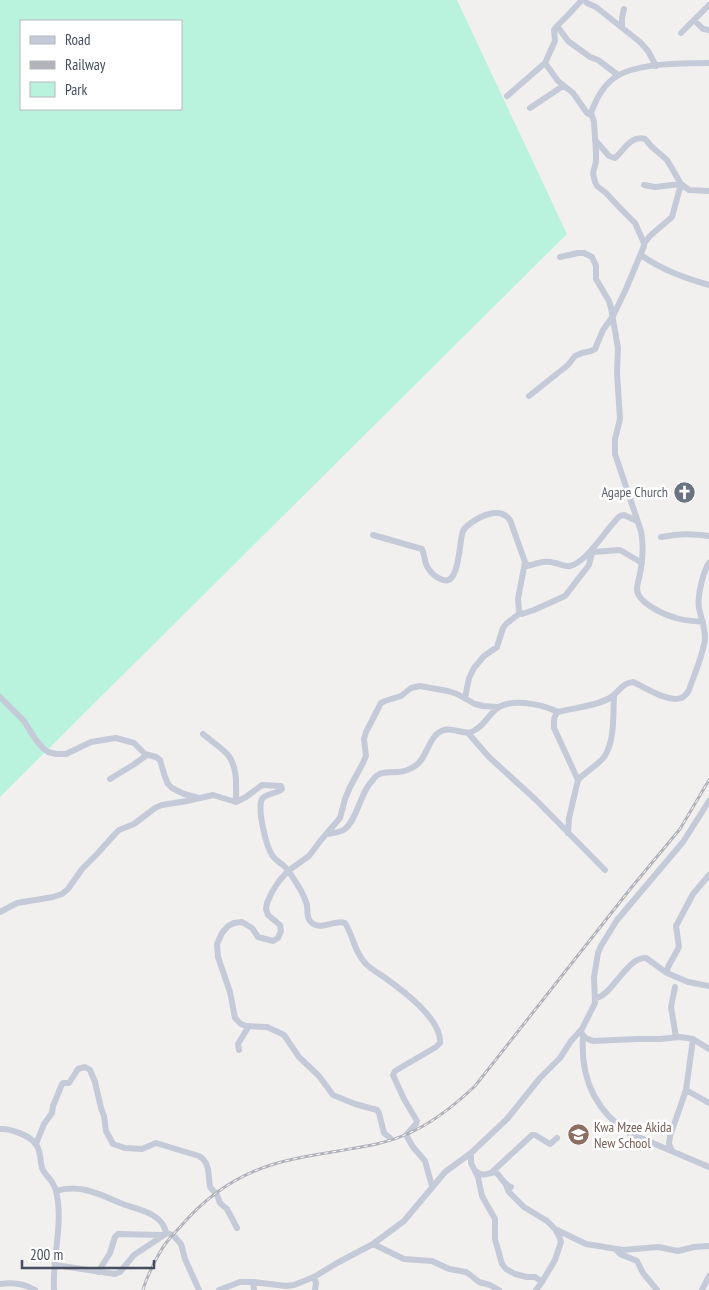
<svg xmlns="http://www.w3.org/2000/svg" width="709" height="1290" viewBox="0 0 709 1290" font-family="'PT Sans Narrow',sans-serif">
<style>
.green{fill:#baf3dd;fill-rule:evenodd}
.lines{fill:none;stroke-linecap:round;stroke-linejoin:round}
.minor{stroke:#c5cad8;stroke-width:6}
.rail-casing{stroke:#b1b2ba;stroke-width:3}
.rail{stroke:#fff;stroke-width:1;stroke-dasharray:4;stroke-linecap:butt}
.labels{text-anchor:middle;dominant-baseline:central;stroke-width:5;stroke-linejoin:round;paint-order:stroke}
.worship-label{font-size:14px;fill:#5b616d;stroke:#fff;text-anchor:end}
.education-label{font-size:14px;fill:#785e54;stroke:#fff;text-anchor:start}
</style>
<rect width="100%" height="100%" fill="#f2f0ef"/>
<path class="green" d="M0,0h457l110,234 -567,563zM21,21h160v88h-160z"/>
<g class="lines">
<path class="minor" d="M585,0l2,3 9,4 44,35 8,9 8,15
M694,20l9,9 6,1
M557,26l11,15 22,16 8,3 20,15
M622,27v-9l2,-9
M681,33l28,-28
M545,63l13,18 15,12 14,20 4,2
M507,96l38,-33 10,-22 -1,-11 3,-4 11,-11 14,-15
M530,108l33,-22
M595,140l14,16 6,2c9,-8 16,-23 30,-19l7,8 15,13 14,24 -9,33 -21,18 -7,8
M644,185l11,2 26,-3 8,6 20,1
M641,255c21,15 44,23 68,30
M560,257l18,-4h6l8,4 4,9v13l13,22 2,7 7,40 -1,25 3,46 -5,20v15l26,77c3,15 2,28 -1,43 -1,5 -3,10 -3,15 0,14 28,26 39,29 9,3 18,3 27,4
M529,396l39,-31 7,-9 7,-3 9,-2 4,-2 8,-19 10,-14 13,-27 18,-43v-3l-9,-20 -13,-13 -16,-17 -9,-7 -2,-4 -2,-9 3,-11v-9l-2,-31 -3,-9c5,-14 13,-29 26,-37 22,-13 67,-13 92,-13
M373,535l49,14c3,6 2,13 6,19 3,5 9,10 15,12 17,6 16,-40 20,-49 4,-7 18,-15 26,-17 8,-2 16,-1 21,6l15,42 3,4c10,-3 17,-6 27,-3 5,1 10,4 15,3 18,-4 37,-39 50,-50l4,-1 13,6
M661,537c19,-3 29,-4 48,-1
M593,552l27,-2 22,13
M525,562l-7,37 1,12 3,3 12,-4 31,-14 24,-31 4,-17
M0,697l24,24 12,19 7,8 5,4 8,2h10l25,-12 18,-3 7,-1 18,5 11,11 11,3 4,3 5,17 3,7 4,4 12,6 15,4
M465,698l4,-20 5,-10 10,-12 13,-9 6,-19 3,-4 14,-11
M468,733l21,24 47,43 69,70
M203,734c8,7 18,13 25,21 10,12 8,32 8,47
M110,779l23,-14 14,-10
M578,780c8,-9 19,-14 26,-23 11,-15 9,-44 10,-61
M568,833l1,-15 9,-38 -24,-52c0,-7 -1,-11 4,-16 14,-4 41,-6 53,-15 8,-5 11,-14 22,-15 12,5 35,21 48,16 4,-1 6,-5 8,-8 5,-15 15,-37 16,-52 0,-10 -4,-20 -6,-30 -2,-11 4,-36 10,-45
M326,834c6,-1 14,-1 19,-5 13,-11 15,-37 28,-49 0,-1 4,-5 5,-5 5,-4 13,-2 19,-3 6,0 12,-2 18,-6 12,-8 12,-24 23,-33 11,-9 23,2 33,-1 10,-3 15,-13 22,-20 14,-16 48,-8 65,0
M709,875l-16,19 -17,32 3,21 -11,20 -1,6 21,9 21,4
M0,912l17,-9 36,-6 9,-3 6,-5 14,-20 15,-15 18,-20 4,-4 15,-6 21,-16 7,-3 25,-4 26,-6 23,7 10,-5 16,-12 19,1 1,3c-5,5 -16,4 -20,10 -5,9 4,47 10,56 3,5 7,7 11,10 6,5 10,13 14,19 4,6 8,15 10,21 1,6 -1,14 5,18 10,8 23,-4 33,0 9,14 8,27 21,41 5,5 12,9 18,13 18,13 58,42 56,66l-4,4 -41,24 -2,4 11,24 13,22 -1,3 -10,11 7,12 12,14 7,25
M675,987l-4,20 5,30
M595,998c17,-1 32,-42 51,-40l21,15
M582,1033c1,5 6,6 11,8l44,-2h23l20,-2 13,2 16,10
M583,1035c-3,42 11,75 46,98l80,34
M239,1050l-1,-6 11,-18
M686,1090l23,13
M0,1129c10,-1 32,7 37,17 4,7 3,15 5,22 3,8 11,11 14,23 8,32 -4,66 -2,99
M390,1138l-6,-5 -5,-20 -2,-3 -22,-6 -22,-9 -14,-19 -20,-19 -15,-22 -6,-3 -11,-5 -21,-1 -5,-2 -6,-6 -5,-26 -12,-35 -1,-13 5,-11 6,-7 6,-3 8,-1 10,6 6,9 15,4 5,-3 3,-7 -1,-6 -12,-10 -2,-6 1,-6 5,-11 7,-11 9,-10 21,-15 12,-16 19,-22 5,-19 5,-12 13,-24 3,-7 -2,-17 2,-7 15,-29 4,-2 16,-5 10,-8 9,-2 28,5 9,3 18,10 8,2 15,1
M36,1144l8,-20 8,-11 1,-7 9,-22 1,-1h6l9,-14 7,-2 5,3 5,12 6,26 3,8 2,15 7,13 12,4 17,1 14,-6 43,13 4,3 3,4 2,6 2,18 7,8 3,8 7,6 10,19
M672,1151l-3,-7 1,-8 16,-46 7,-51
M471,1153v10l7,14 4,19 13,23v20l7,25 4,5 9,5 12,3h8l7,5
M477,1172c6,5 11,1 18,0 8,5 5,10 16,15
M491,1173l41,-38h3l15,9 7,-6
M506,1185l3,7 15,15 23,14 8,8 4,7 2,6 -6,18 -13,22 -6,8
M56,1191c24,-8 45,4 67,13 15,6 40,9 43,29
M555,1229l31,15 37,6 35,-3 20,4 16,-4 15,-1
M373,1244l31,15 28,2 17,8 17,3 3,2 10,8 11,3 9,5
M615,1249l5,5 17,7 6,12 14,17
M55,1265l60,9 5,-2 14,-17 33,-22 6,2 8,9 4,15 14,31
M98,1272l12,-19 5,-16 3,-3 44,1
M314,1277l2,6 -1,7
M253,1282l1,8
M0,1284c12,-2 25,0 35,6
M219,1290l21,-8h13l33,4 8,-1 20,-8 23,-14 36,-19 31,-23 41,-49 26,-19 36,-34 33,-41 20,-20 11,-17 11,-12 13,-26 -1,-26 4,-24 3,-7 16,-26 66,-78 26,-41
M702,1290l7,-14"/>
<defs>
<path id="rail" d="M143,1290c3,-12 16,-38 23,-47 5,-6 10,-12 15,-17 24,-28 55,-50 90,-61 22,-7 44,-10 67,-14 23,-4 47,-7 69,-17 26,-11 48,-29 68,-48l156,-198 49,-59 29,-49"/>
</defs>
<use href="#rail" class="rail-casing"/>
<use href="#rail" class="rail"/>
</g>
<defs>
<symbol id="church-disc" viewBox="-11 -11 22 22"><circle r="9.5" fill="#6b7280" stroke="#fff"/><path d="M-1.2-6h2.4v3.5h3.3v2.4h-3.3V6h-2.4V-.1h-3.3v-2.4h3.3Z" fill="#fff"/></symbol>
<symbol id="school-disc" viewBox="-11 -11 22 22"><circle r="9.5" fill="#8d6e63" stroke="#fff"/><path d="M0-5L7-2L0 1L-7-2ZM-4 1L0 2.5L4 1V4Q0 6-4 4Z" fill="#fff"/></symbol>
</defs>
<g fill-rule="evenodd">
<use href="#church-disc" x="672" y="480" width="25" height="25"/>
<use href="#school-disc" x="566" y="1122" width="25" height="25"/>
</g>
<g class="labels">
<g class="worship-label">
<text x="668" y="492">Agape Church</text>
</g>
<g class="education-label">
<text x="594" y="1127">Kwa Mzee Akida<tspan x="594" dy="16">New School</tspan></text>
</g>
</g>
<rect x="20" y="20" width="162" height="90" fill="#ffffff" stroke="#b5b8bf"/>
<rect x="30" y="36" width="25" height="8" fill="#c5cad8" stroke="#b5b8bf"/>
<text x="65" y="45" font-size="15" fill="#464d5e">Road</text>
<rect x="30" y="61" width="25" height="8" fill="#b1b2ba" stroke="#b5b8bf"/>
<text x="65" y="70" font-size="15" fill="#464d5e">Railway</text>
<rect x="30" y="82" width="25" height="15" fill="#baf3dd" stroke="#b5b8bf"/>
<text x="65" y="95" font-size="15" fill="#464d5e">Park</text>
<path d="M22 1260v8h132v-8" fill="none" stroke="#464d5e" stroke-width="2.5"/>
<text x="30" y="1260" font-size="15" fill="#464d5e" stroke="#ffffff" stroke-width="4" paint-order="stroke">200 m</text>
</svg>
